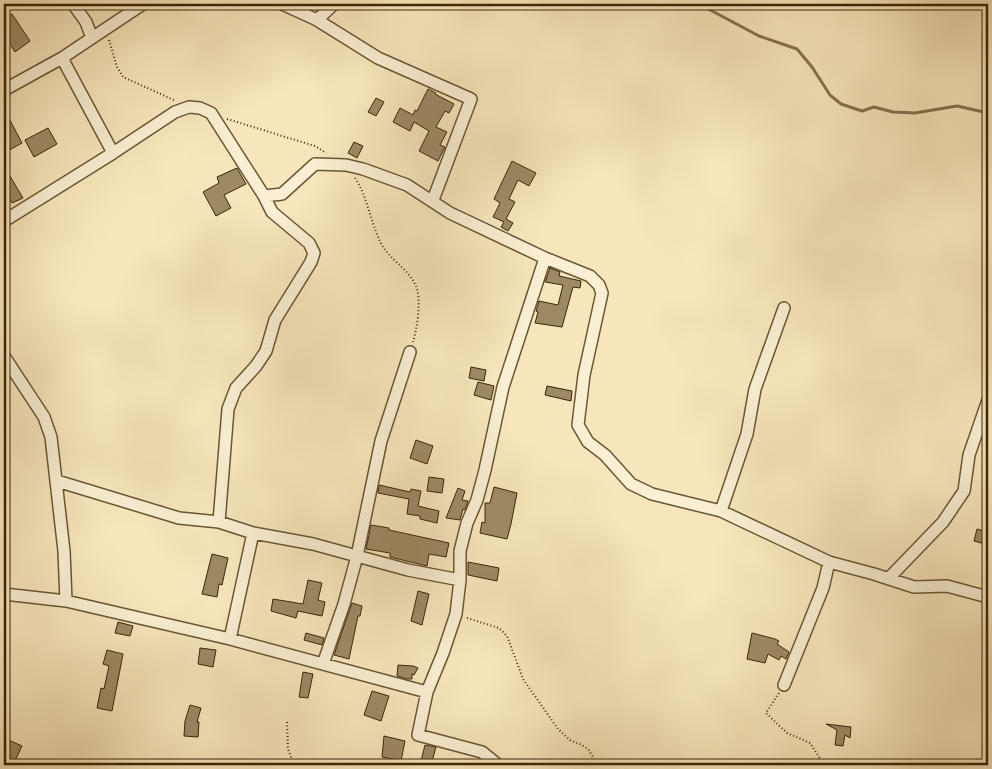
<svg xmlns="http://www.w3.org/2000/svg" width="992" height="769" viewBox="0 0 992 769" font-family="'IM FELL DW Pica',serif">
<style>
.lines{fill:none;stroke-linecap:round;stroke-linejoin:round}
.stream{stroke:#85724e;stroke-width:3}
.building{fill:#9d8a65;stroke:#3b2606}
.minor-casing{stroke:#6a5634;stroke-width:14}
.path{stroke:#3b2606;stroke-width:2;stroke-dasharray:1 2.5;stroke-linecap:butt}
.minor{stroke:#faefd3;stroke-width:11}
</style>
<rect width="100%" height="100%" fill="#f7e6bc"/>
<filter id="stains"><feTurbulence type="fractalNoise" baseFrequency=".004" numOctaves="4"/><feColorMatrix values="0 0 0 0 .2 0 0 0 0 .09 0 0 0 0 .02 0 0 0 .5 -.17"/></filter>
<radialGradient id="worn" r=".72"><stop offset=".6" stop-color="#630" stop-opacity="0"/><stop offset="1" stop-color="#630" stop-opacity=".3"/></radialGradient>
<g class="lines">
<path class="stream" d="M699,4l60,32 38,13 15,18 18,28 11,9 21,7 12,-4 19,5 22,1 42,-7 31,7"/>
</g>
<path class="building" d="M12,14l18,27 -15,11 -11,-17v-16z
M428,89l8,4 -1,1 19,10 -5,9 -4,-2 -9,16 11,5 -7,13 5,2 -7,14 -19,-10 10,-20 -15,-9 -4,9 -17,-9 7,-14 13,7 2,-5 2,1z
M376,98l8,4 -8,14 -8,-4z
M4,109l18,34 -18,10z
M48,128l9,16 -23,13 -9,-17z
M354,142l9,4 -6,12 -9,-5z
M512,161l24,12 -7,13 -11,-6 -9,19 6,3 -9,17 7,4 -5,8 -7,-4 3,-5 -11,-5 7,-14 -6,-4z
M4,166l19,32 -11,5 -8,-15z
M237,168l9,16 -22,11 7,13 -15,8 -13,-24 16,-9 -2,-6z
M550,268l10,4 -1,4 22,5 -1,7 -7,-1 -11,40 -27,-4 3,-11 -2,-1 3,-10 19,4 5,-20 -18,-3z
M471,367l15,3 -2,11 -15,-3z
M478,382l16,4 -3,14 -17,-5z
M547,386l25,5 -1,10 -26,-6z
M416,440l17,6 -6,18 -17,-6z
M429,477l15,2 -2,14 -15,-2z
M379,485l31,7 1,-3 10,2 -3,15 21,5 -2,12 -17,-4v-3l-13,-2 2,-15 -31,-6z
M494,487l23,6 -6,31 -4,15 -27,-6 2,-11 3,1v-20h5z
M458,488l7,3 -3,9 6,1 -3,9 -2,-1 -3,11 -14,-2z
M371,525l18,3v2l60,13 -3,14 -17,-3 -2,12 -37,-9v-4l-24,-4z
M977,529l11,3v13l-14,-4z
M212,554l16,4 -6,27 -3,-1 -2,13 -15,-3z
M468,562l31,6 -2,13 -29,-6z
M308,580l14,3 -4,17 7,2 -3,14 -24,-5 -2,7 -25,-7 2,-12 30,5z
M418,591l11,3 -7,31 -11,-4z
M352,603l10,3 -2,10h-2l-9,43 -15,-4z
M118,622l15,4 -3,10 -15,-3z
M306,633l18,5 -2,7 -18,-5z
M752,633l23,6 4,2 -2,3 12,8 -3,7 -5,-3 -2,4 -11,-6 -3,9 -18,-4z
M200,648l16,2 -3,17 -15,-3z
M107,650l16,4 -11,57 -15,-3 4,-20 3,1 5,-23 -6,-2z
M398,665l15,1 5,2 -4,7 -2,-1v5h-5l-10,-3z
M303,672l10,2 -5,24 -9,-1z
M372,691l17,5 -8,25 -17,-6z
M190,705l11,3 -4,14h2l-1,15 -14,-1 1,-15z
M826,724l25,3 -1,11 -5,-3 -2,11 -8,-1 2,-15z
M384,736l21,5 -4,20 -19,-4z
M4,738l18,8 -9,19h-9z
M425,745l11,2 -5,18h-11z"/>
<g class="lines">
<defs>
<path id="minor" d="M73,4l13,18 6,16
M282,4l35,16 61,38 93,41 -38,101
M317,20l17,-16
M62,58l51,95
M4,90l58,-32 81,-54
M264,196l18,-2 33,-30 31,1 17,4 44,16 43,28 95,45 45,18 9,9 3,8 -18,82 -6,50 10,17 17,13 26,29 21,10 69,17 108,51 45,12 40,13 33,-1 37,10 4,3
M4,221l109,-68 62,-41 14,-5 11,1 11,5 53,83 8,16 37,31 5,10 -3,9 -36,58 -9,31 -10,15 -20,22 -8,21 -9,113
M4,356l40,61 7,20 13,114 2,50
M57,481l122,37 40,4 34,11 60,11 95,26 52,10
M721,511l26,-77 8,-45 29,-81
M889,578l54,-56 21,-31 5,-36 19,-55
M4,594l62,7 164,38 197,53
M230,639l23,-106
M323,664l21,-60 13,-48 24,-115 29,-89
M784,685l39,-97 6,-26
M498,765l-16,-13 -64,-17 9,-43 16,-39 13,-39 4,-34v-29l7,-28 10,-23 8,-30 18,-83 42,-129"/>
</defs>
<use href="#minor" class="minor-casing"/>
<path class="path" d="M109,40l8,27 6,10 53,24
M227,119l88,27 11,7
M355,178c13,19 16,48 28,69 9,14 29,25 34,42 4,14 0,40 -4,53
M467,618l32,10 8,8 16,43 35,50 12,11 12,5 6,4 10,16
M779,693l-13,20 21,20 23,10 13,20 -3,2
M287,722l1,27 6,16"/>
<use href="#minor" class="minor"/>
</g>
<rect width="992" height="769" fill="none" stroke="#f7e6bc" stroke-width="20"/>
<rect x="5" y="5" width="982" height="759" fill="none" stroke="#3b2606" stroke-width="2.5"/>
<rect x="10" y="10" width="972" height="749" fill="none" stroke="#3b2606"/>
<rect width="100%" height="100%" filter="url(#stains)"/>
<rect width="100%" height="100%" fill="url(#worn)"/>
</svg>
